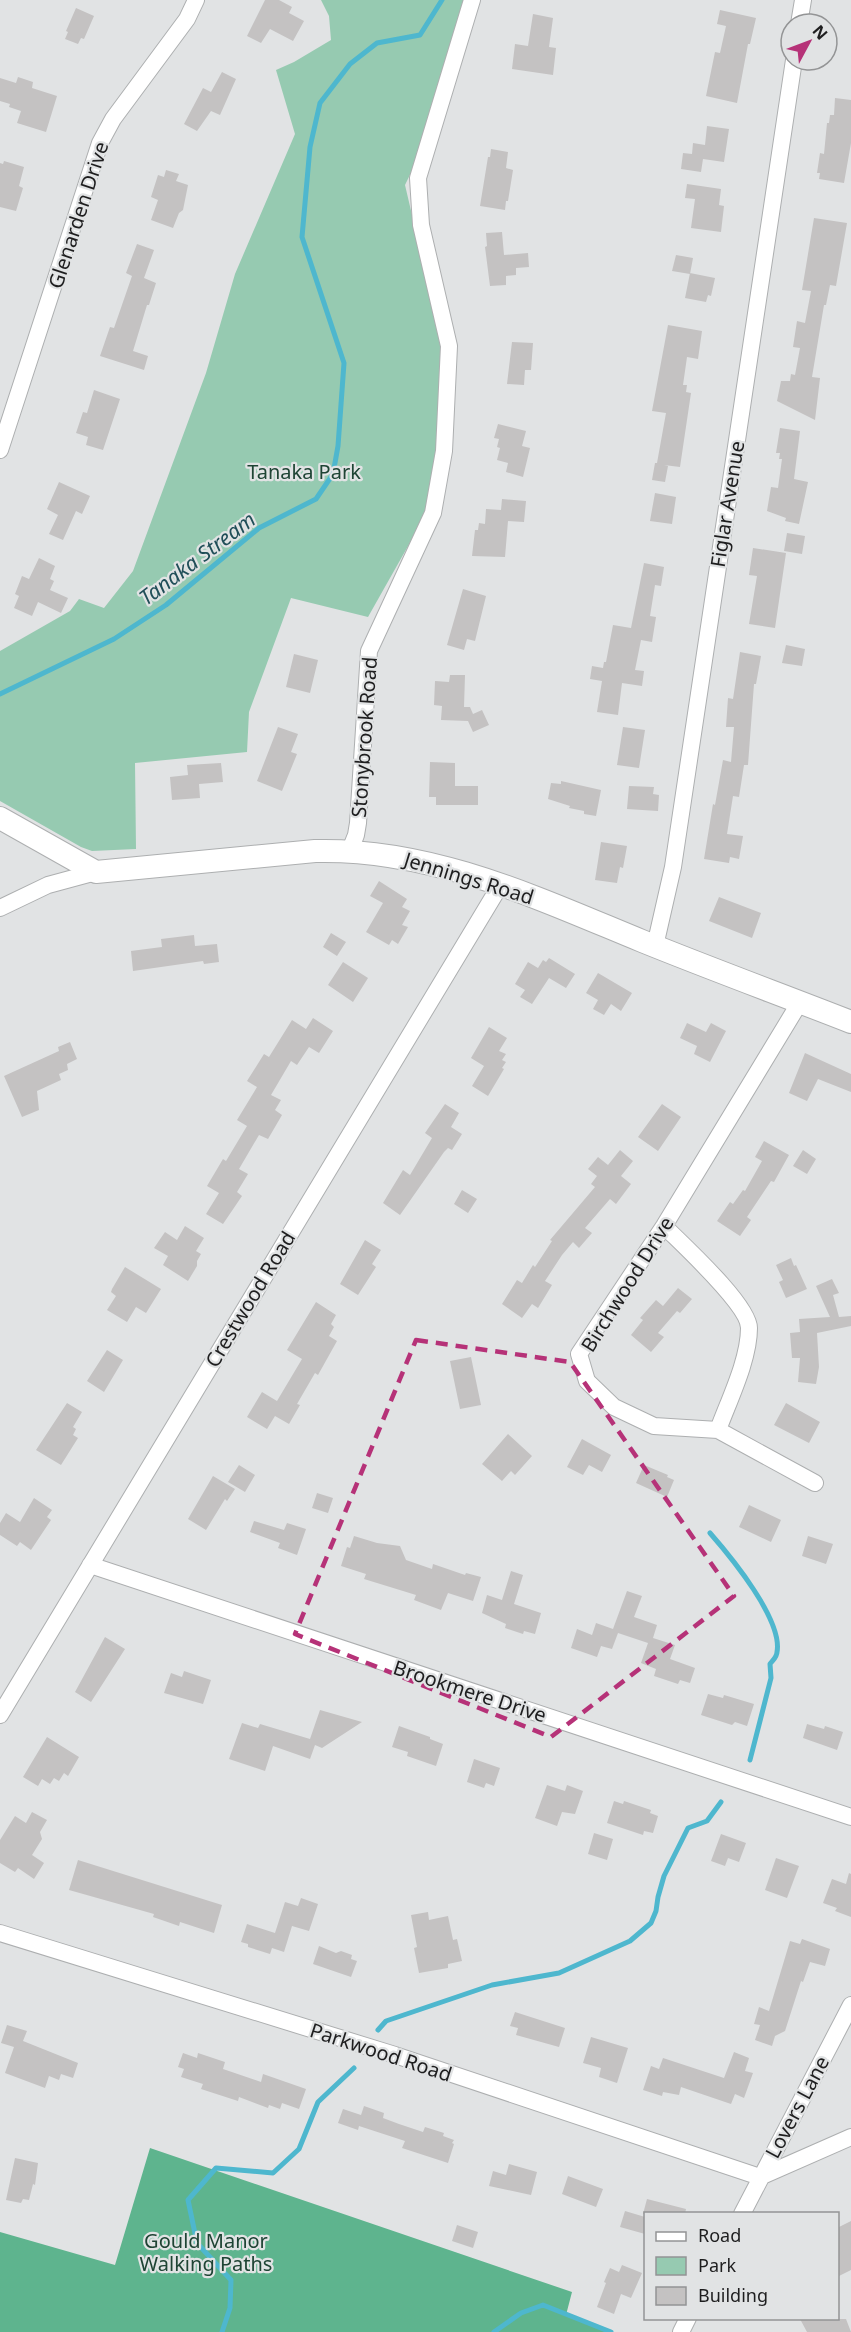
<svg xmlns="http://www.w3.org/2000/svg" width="851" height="2332" viewBox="0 0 851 2332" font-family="'Noto Sans',sans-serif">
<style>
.green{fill:#96cab1}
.forest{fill:#5eb48e}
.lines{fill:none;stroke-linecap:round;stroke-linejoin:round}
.stream{stroke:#4eb7ce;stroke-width:5}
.building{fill:#c4c2c2}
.street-casing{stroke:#adafb0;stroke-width:18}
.secondary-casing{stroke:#adafb0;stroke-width:24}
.street{stroke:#fff;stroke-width:16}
.secondary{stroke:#fff;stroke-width:22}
.marked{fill:none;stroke:#b63278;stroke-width:4.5;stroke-dasharray:12 8;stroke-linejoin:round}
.labels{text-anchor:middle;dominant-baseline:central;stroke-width:4.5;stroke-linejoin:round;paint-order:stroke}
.street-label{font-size:20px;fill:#1e1e1f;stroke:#e1e3e4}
.park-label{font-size:20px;fill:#1e4434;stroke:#e1e3e4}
.water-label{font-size:21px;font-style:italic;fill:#204e58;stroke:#e1e3e4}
</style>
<rect width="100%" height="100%" fill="#e1e3e4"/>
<path class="green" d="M321,0h143l-45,156 -14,29 39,167 -8,96 -11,68 -57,101 -77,-19 -42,114 -2,40 -112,11 1,86 -44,2 -11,-4 -81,-46v-150l70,-40 9,-12 25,9 29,-37 73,-198 29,-99 60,-140 -19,-64 18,-8 37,-22 -2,-24z"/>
<path class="forest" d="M150,2148l422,144 -6,23 40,17h-606v-100l115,33z"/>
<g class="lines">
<path class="stream" d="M0,694l114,-55 52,-34 93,-77 57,-29 17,-25 5,-28 6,-83 -42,-126 8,-90 10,-44 30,-39 27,-21 43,-8 22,-35
M710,1533c21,24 73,87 67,119 0,5 -4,8 -7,12l1,14 -21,82
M378,2030l8,-9 106,-36 67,-12 71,-32 21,-18 5,-12 2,-14 6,-21 24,-48 19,-7 14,-19
M222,2332l8,-24 1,-28 -34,-37 -9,-43 28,-32 57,5 26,-24 19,-47 36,-34
M494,2332l27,-19 22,-8 68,27"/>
</g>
<path class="building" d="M265,0h14l13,7 -3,6 15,8 -11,20 -23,-12 -9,14 -14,-7z
M76,8l18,8 -10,23 -3,-1 -3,6 -13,-5 3,-7 -2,-1z
M720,10l36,8 -6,26h-2l-11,59 -31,-7 9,-44 5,1 6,-27 -9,-2z
M533,14l20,4 -4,29 7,1 -3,27 -41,-6 3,-25 13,2z
M222,72l14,7 -16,36 -9,-4 -14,20 -13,-7 19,-36 8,4z
M18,77l15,5 -1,6 25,8 -11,36 -29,-9 4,-12 -12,-4 1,-3 -10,-3v-23l16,5z
M835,98l16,2v43l-7,40 -25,-4 1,-6h-3l3,-20 4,1 3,-31h2l1,-8h4z
M707,126l22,3 -5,33 -21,-3 -2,13 -20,-3 2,-16 9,1 1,-11 12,2z
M491,149l17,3 -2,16 7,2 -5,31h-2l-1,9 -25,-4 8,-49h2z
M4,161l20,6 -5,19 4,2 -7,23 -16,-4v-44l3,1z
M166,170l13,4 -3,7 12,4 -5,25 -4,3 -6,15 -22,-8 7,-20 -7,-3 7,-22 6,2z
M687,184l34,5 -2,16 5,1 -3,26 -30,-4 4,-29 -10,-1z
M814,218l33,5 -11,63 -6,-1 -4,20h-2l-12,72 8,1 -5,42 -38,-19 4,-20h9l1,-7 4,1 5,-27 -7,-1 4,-26 8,2 6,-32 -9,-1z
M502,232l2,23 24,-2 1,14 -13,1v7l-10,1v9l-16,1 -5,-39 2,-1 -1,-13z
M137,244l17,6 -10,28 12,5 -7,22h-2l-14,46 15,5 -4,14 -44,-14 10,-29 4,1 18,-52 -6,-3z
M676,255l17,3 -3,16 -18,-3z
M690,273l25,5 -4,18 -3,-1 -2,7 -21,-4z
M668,325l34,6 -4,28 -11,-2 -4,28h4l-1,7 5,1 -11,74 -16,-2 4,1 -3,16 -13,-2 3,-17h2l9,-50 -14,-2z
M512,342l21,1 -2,27h-6l-1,15 -17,-1z
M94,390l26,9 -17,51 -17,-5 2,-8 -12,-4 7,-21 4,1z
M498,424l28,7 -4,15 8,2 -7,29 -17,-5 2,-9 -11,-3 3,-12 -3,-1 2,-8 -5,-1z
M780,428l20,3 -6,48 14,3 -9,42 -14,-3 1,-3 -19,-7 4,-24 7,1 4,-29h-3l1,-6h-4z
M59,482l31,14 -8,18 -6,-3 -13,29 -14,-6 9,-19 -11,-6z
M655,493l21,4 -4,27 -22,-3z
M502,499l24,2 -2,21 -16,-1 -3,36 -33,-1 3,-26h3l1,-7 6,1 1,-15 15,1z
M787,533l18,3 -3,18 -18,-3z
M753,548l33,5 -11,75 -26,-4 8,-48 -8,-1z
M39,558l16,8 -5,13 4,2 -4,9 18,8 -7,15 -23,-11 -6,14 -18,-8 5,-12 -4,-2 7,-18 7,3z
M644,563l20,4 -3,19 -6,-1 -5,31 6,1 -4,25 -11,-2 -6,30 9,1 -2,15 -20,-3 -4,32 -21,-3 5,-31 -12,-2 2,-13 11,2 1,-6h2l7,-37 18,3z
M463,589l23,7 -11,45 -8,-2 -3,11 -17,-5z
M786,645l19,4 -3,17 -20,-3z
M740,652l21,4 -5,28h-2l-6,81h-4l-5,32 -6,-1 -6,38 16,2 -4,23 -9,-2 -1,6 -25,-4 9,-55 2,1 8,-45 8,2 3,-35h-8l2,-29 5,1z
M294,654l24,6 -8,33 -24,-6z
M450,675h15l-1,32h6l3,7 9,-4 7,15 -16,7 -5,-11 -27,-1 1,-14 -8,-1 1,-24 14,1z
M278,727l20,7 -7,18 6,2 -15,37 -25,-10z
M623,727l22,3 -6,38 -22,-3z
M430,762l25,1v23h23v19h-42v-8h-7z
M221,763l2,19 -24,2 1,14 -28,2 -2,-23 18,-2 -1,-10z
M561,781l40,9 -5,26 -12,-2v-3l-15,-3 1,-2 -22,-7 3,-16 10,1z
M629,786l25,1 -1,7 6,1 -1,16 -31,-2z
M601,842l26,4 -4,22 -3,-1 -3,16 -22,-3z
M379,881l28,18 -5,8 8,4 -8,14 6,2 -10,17 -6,-4 -3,5 -23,-13 17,-29 -13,-7z
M719,897l42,16 -9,25 -43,-17z
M331,933l15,9 -9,14 -14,-9z
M194,935l1,11 22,-2 2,18 -15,2 -1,-3 -70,10 -2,-20 31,-4 -1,-8z
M549,958l26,16 -9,14 -17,-10 -17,26 -12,-7 5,-7 -10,-6 13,-22 10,6 5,-8 3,2z
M343,962l25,16 -15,24 -25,-17z
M598,973l34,20 -11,18 -10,-7 -7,11 -11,-6 5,-9 -12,-7z
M313,1018l20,13 -14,22 -10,-6 -12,18 -6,-4 -20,34 10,5 -6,10 7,5 -14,24 -9,-4 -20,34 9,5 -11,18 5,4 -19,28 -17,-10 13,-21 -12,-7 16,-27 3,2 21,-35 -10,-6 20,-33 -10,-6 17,-27 5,3 23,-37 14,9z
M687,1023l19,9 5,-9 15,8 -16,31 -16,-8 3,-8 -17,-8z
M489,1027l18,11 -8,13 7,3 -4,6 4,2 -4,6 2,1 -16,27 -16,-10 12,-20 -13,-8z
M70,1042l7,17 -10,5 1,6 -9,4 2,6 -24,11 2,19 -17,7 -18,-41 55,-25 -1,-4z
M805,1053l46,21v18l-33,-13 -11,22 -18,-8z
M445,1104l14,9 -8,14 11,7 -10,16 -4,-2 -4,4 -44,63 -17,-12 20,-33 7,5 22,-37 -7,-5z
M662,1104l19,13 -23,34 -20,-14z
M764,1141l25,14 -15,27 -3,-1 -24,36 4,3 -11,16 -23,-15 13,-19 3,2 10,-14 2,1 17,-30 -7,-4z
M620,1150l13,11 -12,15 10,8 -15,20 -6,-5 -25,29 7,5 -13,15 -6,-6 -11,13 -17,26 7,4 -14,23 -6,-4 -10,14 -20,-14 15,-24 5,3 11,-18 2,2 17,-26 -2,-1 45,-53 -4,-3 6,-8 -9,-7 10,-12 10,8z
M803,1150l13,9 -9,15 -14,-8z
M462,1190l15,9 -9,14 -14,-9z
M185,1226l19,12 -8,13 5,3 -4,7v5l-9,15 -25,-16 5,-9 -14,-8 11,-16 12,8z
M365,1240l16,10 -9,14 4,3 -18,28 -18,-11z
M791,1258l3,8 2,-1 11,24 -21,9 -7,-16 4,-2 -7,-15z
M125,1267l36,22 -15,24 -10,-6 -9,15 -20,-12 9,-14 -5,-4 1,-3z
M832,1279l7,14 -6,2 6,22 12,-1v10l-34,7 2,34 -3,17 -18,-2 2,-24h-8l-2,-25 10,-1 -1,-13 31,-2 -14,-31z
M678,1288l14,11 -12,14 -3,-2 -19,22 6,4 -13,15 -20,-17 12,-15 -3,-2 16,-18 7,6z
M316,1302l20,13 -5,9 3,3 -5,9 8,5 -19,34 -3,-2 -18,31 3,1 -11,19 -14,-8 -8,13 -20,-12 15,-25 15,9 25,-42 -15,-9z
M107,1350l16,10 -19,32 -17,-11z
M471,1357l10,48 -21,4 -10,-48z
M67,1403l15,9 -9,15 3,2 -3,6 5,3 -17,27 -25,-15z
M786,1403l34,19 -11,21 -35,-18z
M508,1434l24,22 -17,19 -4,-4 -9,10 -20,-17z
M582,1439l29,16 -9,17 -13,-7 -6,10 -16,-8z
M239,1465l16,10 -10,17 -17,-10z
M644,1465l24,10 -1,2 7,3 -7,17 -31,-14z
M213,1476l22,13 -8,12 -2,-2 -19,31 -18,-11z
M317,1493l16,5 -5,15 -16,-5z
M34,1498l18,12 -5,7 4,3 -20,30 -11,-8 -3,4 -17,-11v-12l6,-10 14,9z
M749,1505l32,15 -10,22 -32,-15z
M254,1521l30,9 3,-7 19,6 -9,26 -19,-7 2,-5 -30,-11z
M354,1536l23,7 23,3 6,14 26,9 1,-5 32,11 1,-2 15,4 -8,24 -25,-8 -7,17 -27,-10 2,-5 -52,-16 2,-5 -25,-8 6,-19 3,1z
M808,1536l25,8 -7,20 -24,-8z
M511,1571l12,4 -9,29 27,9 -6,21 -11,-3 -1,3 -18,-6 1,-4 -24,-11 5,-18 15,5z
M627,1591l15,5 -8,21 23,8 -4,13 22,7 -5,14 25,9 -5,15 -10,-3 -2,4 -24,-8 2,-7 -15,-6 7,-20 -30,-10 -6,16 -11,-3 -4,11 -26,-9 6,-19 15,6 4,-12 17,6z
M105,1637l20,12 -34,53 -16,-10z
M184,1671l27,9 -8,24 -39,-11 7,-20 11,4z
M708,1694l15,4 1,-3 30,9 -7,22 -12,-4 -3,3 -31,-10z
M320,1710l42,12 -40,26 -7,-3 -5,14 -37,-13 -8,25 -36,-12 13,-36 16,5 2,-4 50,15z
M807,1724l17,5 1,-3 18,6 -6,18 -34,-12z
M399,1726l31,11v2l13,5 -7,22 -29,-10 1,-4 -16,-5z
M47,1737l32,20 -11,19 -4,-3 -5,8 -5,-3 -4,6 -8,-5 -4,7 -15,-9z
M474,1759l26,9 -6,18 -8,-3 -2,5 -17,-6z
M547,1785l18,6 2,-6 16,6 -8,23 -13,-2 -5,14 -22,-8z
M614,1801l9,3 1,-3 27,9 -1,3 8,3 -5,17 -9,-2 -1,4 -36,-12z
M32,1812l15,8 -7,12 2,7 -10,16 12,8 -10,16 -16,-11 -3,4 -15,-9v-23l15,-24 11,7z
M594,1833l19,6 -6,21 -19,-6z
M721,1834l25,9 -7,19 -11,-4 -3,8 -14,-5z
M776,1858l23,8 -12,32 -22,-8z
M78,1860l144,45 -8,28 -34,-11 -1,4 -26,-9 1,-3 -85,-24z
M849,1873l2,1v43l-16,-6 2,-3 -14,-5 9,-24 14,5z
M301,1898l17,6 -9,27 -17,-5 -8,26 -12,-4 -2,6 -22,-7v-3l-7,-2 6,-18 28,9 10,-31 13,4z
M428,1912l1,8 19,-4 5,24 4,-1 5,22 -14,3v4l-29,5 -5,-25 3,-1 -6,-32z
M802,1939l28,10 -5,17 -15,-4 -7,20 -2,-1 -16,50 -10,5 -3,10 -17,-6 5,-15 -6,-1 5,-17 10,4 21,-70 10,3z
M319,1946l17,7 5,-2 11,4 -1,4 6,2 -6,16 -38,-13z
M515,2012l50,16 -6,19 -43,-12 2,-7 -8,-2z
M7,2025l20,6 -4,10 55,22 -5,15 -12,-4 -2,6 -10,-4 -4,12 -40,-15 9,-26 -13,-4z
M591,2037l37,11 -11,35 -18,-6 2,-9 -18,-5z
M734,2052l15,6 -4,13 8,2 -9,25 -9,-4 -4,10 -50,-17 -2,8 -16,-3 -1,4 -19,-6 8,-24 8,3 4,-11 61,20z
M183,2053l14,5 1,-5 27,9 -2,7 38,13 2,-8 43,15 -7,20 -17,-6 -2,6 -11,-4 -1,3 -29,-11 -1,4 -37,-12 2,-5 -22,-7 3,-8 -6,-2z
M364,2106l20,7 -1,5 16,6 24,8 2,-5 19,6 -1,3 11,4 -2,3 2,1 -6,19 -46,-15 3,-7 -46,-15 -1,4 -20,-7 5,-14 18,6z
M15,2158l23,5 -3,22 -2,-1 -4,16 -6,-1 -2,4 -15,-3z
M509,2164l28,8 -6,23 -42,-9 4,-15 13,4z
M568,2176l35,13 -7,18 -34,-13z
M647,2199l39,10 -1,5h-42z
M625,2211l20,6v17l-25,-7z
M851,2221v49l-14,7v-49z
M457,2225l21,7 -5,16 -21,-7z
M622,2265l20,8 -11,25 -10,-4 -7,20 -17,-7 9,-24 -2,-1 6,-14 9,4z
M800,2319h46l5,13h-44z"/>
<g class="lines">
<defs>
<path id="street" d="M799,24l4,-24
M0,450l100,-307 13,-24 74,-100 9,-19
M350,850l6,-15 2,-12 11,-172 64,-138 11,-62 5,-105 -28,-121 -3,-47 54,-178
M0,908l48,-23 48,-13
M655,946l18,-79 121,-807
M800,1002l-136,224 -85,128 8,27 27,26 40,19 64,4 97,53
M664,1226c19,19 85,79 85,102 0,32 -20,72 -31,102
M90,1565l761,252
M0,1715l501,-831
M0,1933l395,122 365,122
M760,2177l91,-40
M742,2214l109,-209
M681,2332l7,-14"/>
<path id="secondary" d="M0,818l96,54 219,-21c117,-3 222,47 327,90 69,28 140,54 209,81"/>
</defs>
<use href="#street" class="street-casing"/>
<use href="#secondary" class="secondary-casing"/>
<use href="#street" class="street"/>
<use href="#secondary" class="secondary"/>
</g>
<path class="marked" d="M416,1340l154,22 164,234 -183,141 -256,-103z"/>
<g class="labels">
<g class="street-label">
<text transform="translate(78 215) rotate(-72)">Glenarden Drive</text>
<text transform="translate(727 504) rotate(-81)">Figlar Avenue</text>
<text transform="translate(364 737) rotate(-86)">Stonybrook Road</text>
<text transform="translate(469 878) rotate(17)">Jennings Road</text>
<text transform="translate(627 1284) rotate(-58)">Birchwood Drive</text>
<text transform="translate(250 1299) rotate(-59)">Crestwood Road</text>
<text transform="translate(470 1691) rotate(18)">Brookmere Drive</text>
<text transform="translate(381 2052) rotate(18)">Parkwood Road</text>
<text transform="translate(797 2107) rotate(-62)">Lovers Lane</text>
</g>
<g class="park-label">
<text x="304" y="471">Tanaka Park</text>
<text x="206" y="2240">Gould Manor<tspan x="206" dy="23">Walking Paths</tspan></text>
</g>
<g class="water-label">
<text transform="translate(197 558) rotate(-37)">Tanaka Stream</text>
</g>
</g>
<rect x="644" y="2212" width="195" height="108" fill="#e1e3e4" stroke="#939495" stroke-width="1.5"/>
<rect x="656" y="2232" width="30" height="9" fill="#ffffff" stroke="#939495" stroke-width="1.5"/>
<text x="698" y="2242" font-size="18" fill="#1e1e1f">Road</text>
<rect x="656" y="2257" width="30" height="18" fill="#96cab1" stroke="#939495" stroke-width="1.5"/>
<text x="698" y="2272" font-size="18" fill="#1e1e1f">Park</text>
<rect x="656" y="2287" width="30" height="18" fill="#c4c2c2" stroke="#939495" stroke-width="1.5"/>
<text x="698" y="2302" font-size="18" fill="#1e1e1f">Building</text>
<g transform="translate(809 42) rotate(49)"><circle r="28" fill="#e1e3e4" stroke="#939495" stroke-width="1.5"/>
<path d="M0-4.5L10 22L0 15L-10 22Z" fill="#b63278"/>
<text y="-9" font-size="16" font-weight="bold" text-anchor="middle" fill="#1e1e1f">N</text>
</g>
</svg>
